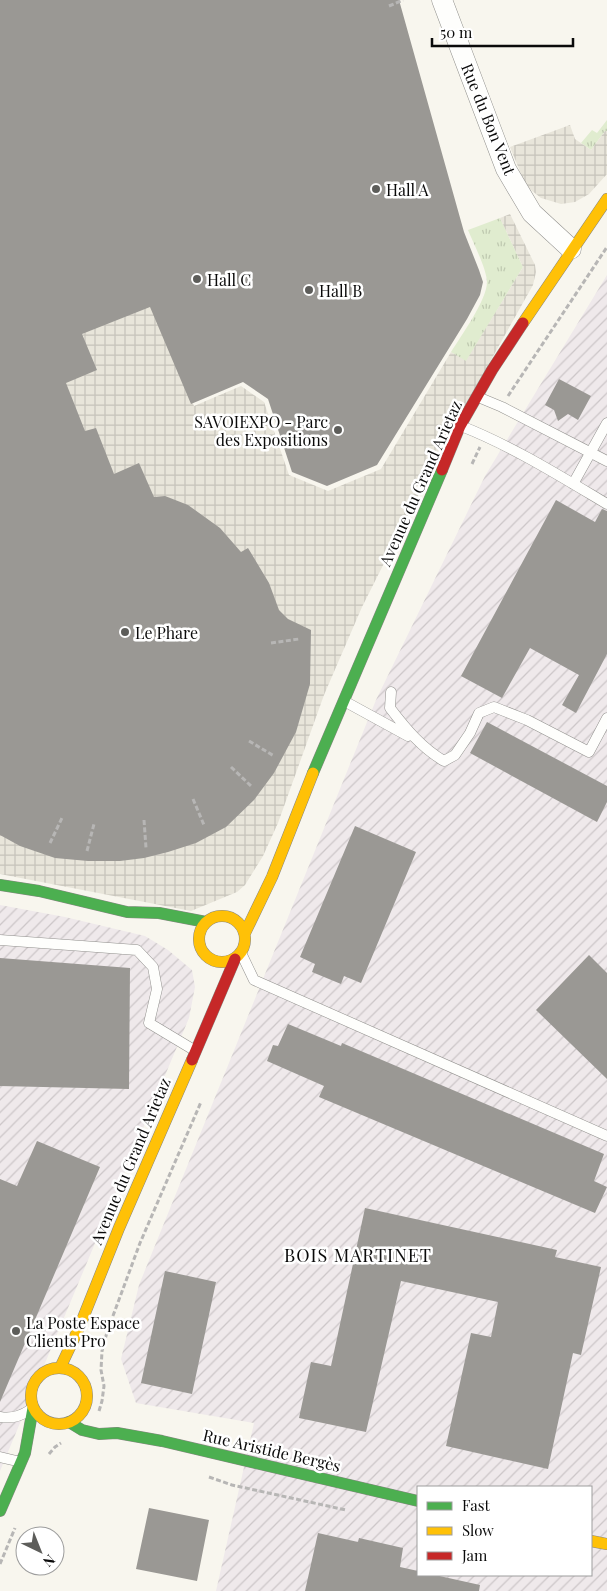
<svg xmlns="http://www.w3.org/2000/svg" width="607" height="1591" viewBox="0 0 607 1591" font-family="'Playfair Display',serif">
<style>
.industrial{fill:url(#industrial-furrows);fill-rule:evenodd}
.grass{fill:url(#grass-tufts)}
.plaza{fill:url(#plaza-grid)}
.building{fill:#9a9894}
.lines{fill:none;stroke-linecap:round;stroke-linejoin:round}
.lane-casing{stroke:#91908d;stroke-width:11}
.street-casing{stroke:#91908d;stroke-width:21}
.fast-casing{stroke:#888783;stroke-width:12}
.slow-casing{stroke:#888783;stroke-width:12}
.jam-casing{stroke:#888783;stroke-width:12}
.path{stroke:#b7b6b5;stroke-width:3;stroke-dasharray:5 2.5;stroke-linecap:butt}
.lane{stroke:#fefefc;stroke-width:10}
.street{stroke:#fefefc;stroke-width:20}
.fast{stroke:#4caf50;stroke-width:11}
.slow{stroke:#ffc107;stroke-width:11}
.jam{stroke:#c62828;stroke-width:11}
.poi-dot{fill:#5d5d5a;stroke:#fff;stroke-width:2}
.labels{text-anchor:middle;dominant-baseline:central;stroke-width:5;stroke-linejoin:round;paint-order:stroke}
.street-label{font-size:16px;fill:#0a0a0a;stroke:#fff}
.poi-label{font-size:16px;fill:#0a0a0a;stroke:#fff;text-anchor:start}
.neighbourhood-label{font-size:18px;letter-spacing:1px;fill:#0a0a0a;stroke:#fff}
</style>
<defs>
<pattern id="industrial-furrows" width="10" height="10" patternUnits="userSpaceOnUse" patternTransform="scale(1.25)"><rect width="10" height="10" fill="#efe9eb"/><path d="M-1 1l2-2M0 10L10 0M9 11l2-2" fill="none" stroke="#ccc6c8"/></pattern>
<pattern id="grass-tufts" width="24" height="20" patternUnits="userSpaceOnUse" patternTransform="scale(1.25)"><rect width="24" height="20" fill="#e0eccf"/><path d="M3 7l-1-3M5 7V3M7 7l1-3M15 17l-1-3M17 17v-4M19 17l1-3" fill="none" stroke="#bfc9b0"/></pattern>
<pattern id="plaza-grid" width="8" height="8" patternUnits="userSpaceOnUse" patternTransform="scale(1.25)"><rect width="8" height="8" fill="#e8e5da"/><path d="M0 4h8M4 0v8" fill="none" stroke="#c6c3ba"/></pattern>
</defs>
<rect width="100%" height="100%" fill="#f8f6ee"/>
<path class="industrial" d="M607,275v1316h-391l38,-168 -118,-20 -15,-44 18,-74 237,-585 109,-224zM418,1487h173v88h-173z
M0,905l65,12 80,19 23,14 24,20 3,17 -6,31 -189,453z"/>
<path class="grass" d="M607,120v11h-2l-14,19 -10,-7 11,-13 5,3z
M500,218l23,49 -57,95 -15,-10c10,-16 36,-52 36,-70 0,-12 -14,-40 -19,-52z"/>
<path class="plaza" d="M570,125l5,14 16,11 14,-19h2v43l-18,20 -14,8 -14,2 -20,-6 -15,-12 -16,-39z
M510,214l25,51 1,7 -3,13 -87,155 -84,167 -38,88 -46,128 -15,33 -18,29 -8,7 -46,19 -191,-37v-52l114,-342 -114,-16 67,-134 82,-32 45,108 47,-20 23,16 25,73 39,16 53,-22 70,-117 15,9 57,-94 -23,-49z"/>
<path class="building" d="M0,0h399l65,232 15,38 4,12 -3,13 -13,24 -90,146 -50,21 -35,-14 -24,-73 -25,-17 -52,22 -41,-97 -68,27 15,36 -31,13 19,48 11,-3 18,46 25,-11 15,34 11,-1 23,9 32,23 21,24 7,-4 21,35 10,27 9,9 23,11 -1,54 -14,48 -22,41 -20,27 -28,27 -30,16 -28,9 -24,6 -24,3h-32l-33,-3 -35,-12 -20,-11z
M559,379l32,17 -13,24 -10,-6 -10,7 -4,-11 -9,-5z
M556,500l39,22 7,-13 5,2v143l-31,59 -14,-8 17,-30 -49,-27 -28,50 -41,-22z
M487,722l120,64v16l-10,20 -127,-69z
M355,826l61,26 -55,131 -17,-7 -3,8 -29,-12 3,-8 -15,-7z
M589,955l18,18v106l-71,-69z
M0,958l130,10 -1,121 -129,-3z
M288,1024l53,22 1,-3 262,111 -10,27 13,6 -12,26 -276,-116 5,-11 -57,-25 6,-16 5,1z
M37,1141l63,26 -100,235v-223l17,7z
M365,1208l192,42 -2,7 46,10 -20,88 -8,-2 -25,116 -102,-23 25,-113 20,4 7,-35 -97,-21 -35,151 -67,-14 12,-56 20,4z
M165,1271l51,11 -24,112 -51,-11z
M149,1508l60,12 -12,61 -61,-12z
M318,1533l40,9 1,-4 44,10 -3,19 18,4v4h17l45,10 -1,6h-174z"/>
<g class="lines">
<defs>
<path id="lane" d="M478,397l24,10 105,54
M461,426c51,20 99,50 146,78
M573,484l34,-61
M391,692l-1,16c16,21 32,40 54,53l11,-6 15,-22 9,-20 15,-6 33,13 62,32 18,-34
M344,701l64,35
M0,940l137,10 16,17 4,22 -8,34 45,27
M242,955l12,25 353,156
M0,1417c11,2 21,-1 30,-7
M0,1457l21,5"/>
<path id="street" d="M442,0l64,169 26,44 39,36"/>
<path id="fast" d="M313,773l129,-303
M0,885l39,6 88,21 32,1 47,9
M69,1422l13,8 17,4 18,-1 45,8 256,60
M0,1511l25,-58 8,-45"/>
<path id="slow" d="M523,323l84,-124
M199 939a23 23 0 1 1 46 0a23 23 0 1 1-46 0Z
M245,933l27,-56 41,-104
M60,1368l19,-40 40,-100 73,-168
M31 1396a28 28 0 1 1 56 0a28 28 0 1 1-56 0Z
M591,1541l16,3"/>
<path id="jam" d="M442,470l18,-44 32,-56 31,-47
M192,1060l43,-101"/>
</defs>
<use href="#lane" class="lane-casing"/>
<use href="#street" class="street-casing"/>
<use href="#fast" class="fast-casing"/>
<use href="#slow" class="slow-casing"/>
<use href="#jam" class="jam-casing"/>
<path class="path" d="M389,6l14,-6
M508,396l99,-149
M472,464l8,-17
M271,643l28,-4
M249,741l25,15
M231,767l20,19
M193,799l11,26
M144,820l2,28
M50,843l12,-25
M87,851l7,-27
M99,1411l3,-10 2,-15 -3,-16 1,-19 5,-19 33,-89 61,-141
M49,1454l6,-7 6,-4
M209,1477l23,8 114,25
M0,1564l15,-36"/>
<use href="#lane" class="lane"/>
<use href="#street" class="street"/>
<use href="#fast" class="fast"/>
<use href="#slow" class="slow"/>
<use href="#jam" class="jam"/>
</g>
<g class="poi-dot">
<circle cx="376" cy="189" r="5"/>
<circle cx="197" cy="279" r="5"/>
<circle cx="309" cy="290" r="5"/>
<circle cx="338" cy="430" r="5"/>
<circle cx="125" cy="632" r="5"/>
<circle cx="16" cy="1331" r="5"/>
</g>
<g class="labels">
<g class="street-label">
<text transform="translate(489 119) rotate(68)">Rue du Bon Vent</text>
<text transform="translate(420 483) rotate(-66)">Avenue du Grand Arietaz</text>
<text transform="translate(130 1161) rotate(-67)">Avenue du Grand Arietaz</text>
<text transform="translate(272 1450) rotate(13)">Rue Aristide Bergès</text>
</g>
<g class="poi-label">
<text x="386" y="189">Hall A</text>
<text x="207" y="279">Hall C</text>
<text x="319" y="290">Hall B</text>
<text x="328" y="421" text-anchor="end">SAVOIEXPO - Parc<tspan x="328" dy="18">des Expositions</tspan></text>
<text x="135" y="632">Le Phare</text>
<text x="26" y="1322">La Poste Espace<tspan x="26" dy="18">Clients Pro</tspan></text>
</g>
<g class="neighbourhood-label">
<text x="358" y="1255">BOIS MARTINET</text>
</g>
</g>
<rect x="417" y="1486" width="175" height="90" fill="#ffffff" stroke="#9d9d9d"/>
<rect x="427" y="1502" width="25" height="8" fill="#4caf50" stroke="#9d9d9d"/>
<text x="462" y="1511" font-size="15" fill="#0a0a0a">Fast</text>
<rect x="427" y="1527" width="25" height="8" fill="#ffc107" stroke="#9d9d9d"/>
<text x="462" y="1536" font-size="15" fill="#0a0a0a">Slow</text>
<rect x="427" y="1552" width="25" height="8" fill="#c62828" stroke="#9d9d9d"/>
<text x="462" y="1561" font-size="15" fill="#0a0a0a">Jam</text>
<g transform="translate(40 1551) rotate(137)"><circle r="24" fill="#ffffff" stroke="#9d9d9d"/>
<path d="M0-4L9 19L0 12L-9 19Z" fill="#5d5d5a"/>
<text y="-8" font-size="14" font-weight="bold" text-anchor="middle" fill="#0a0a0a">N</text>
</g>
<path d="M432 38v8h141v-8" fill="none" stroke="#0a0a0a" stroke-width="2.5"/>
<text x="440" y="38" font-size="15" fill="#0a0a0a" stroke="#ffffff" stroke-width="4" paint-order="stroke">50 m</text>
</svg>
